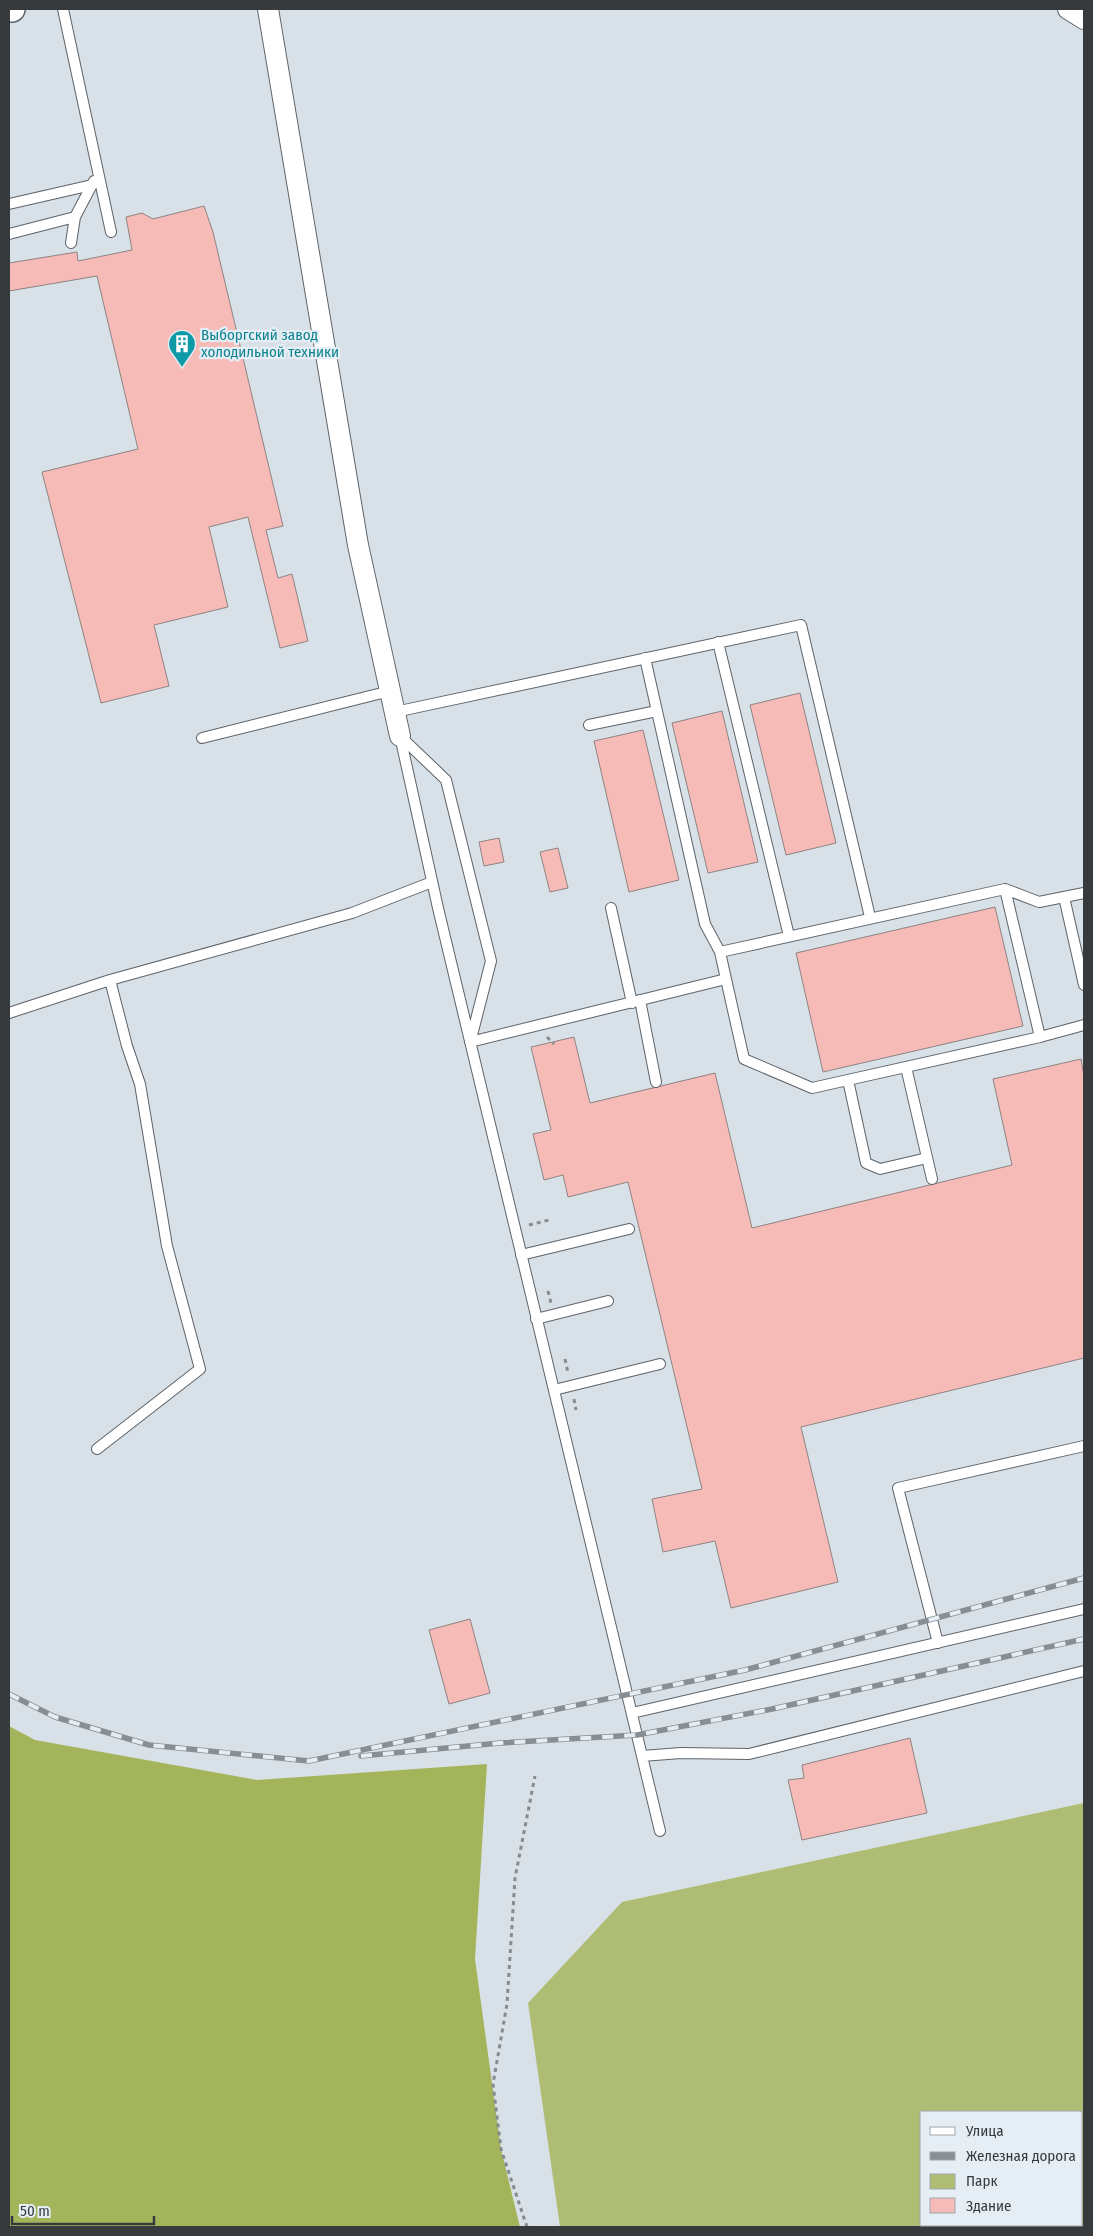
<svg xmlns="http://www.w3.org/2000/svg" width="1093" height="2236" viewBox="0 0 1093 2236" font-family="'Fira Sans Condensed',sans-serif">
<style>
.green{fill:#aebd73;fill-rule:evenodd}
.forest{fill:#a4b45b}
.building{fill:#f6bab7;stroke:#8e8383}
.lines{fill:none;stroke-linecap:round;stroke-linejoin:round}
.service-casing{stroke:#5c6369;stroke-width:12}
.minor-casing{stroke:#5c6369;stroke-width:22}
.tertiary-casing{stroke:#5c6369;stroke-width:28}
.path{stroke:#868b90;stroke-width:3;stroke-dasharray:4 4;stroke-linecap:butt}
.service{stroke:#fff;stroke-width:10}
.minor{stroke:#fff;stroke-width:20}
.tertiary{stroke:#fff;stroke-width:25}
.rail-casing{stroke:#888e93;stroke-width:5.5}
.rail{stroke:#e6eef5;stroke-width:4;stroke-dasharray:11;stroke-linecap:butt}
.labels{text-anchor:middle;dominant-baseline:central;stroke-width:4.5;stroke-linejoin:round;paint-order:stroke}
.culture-label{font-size:15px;fill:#0d838f;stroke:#e6eef5;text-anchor:start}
</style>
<rect width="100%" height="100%" fill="#d9e1e8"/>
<path class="green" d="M1084,1803v424h-524l-32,-224 94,-101zM922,2112h160v113h-160z"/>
<path class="forest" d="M9,1726l26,14 222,40 230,-16 -12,195 26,190 19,78h-511z"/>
<path class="building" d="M204,206l9,26 70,294 -17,4 12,48 14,-4 16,67 -28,7 -32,-131 -39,10 19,80 -74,18 15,61 -68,17 -59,-231 96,-23 -41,-173 -88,15v-28l68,-11 1,9 54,-11 -6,-33 16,-4 11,6z
M800,693l36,150 -50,12 -36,-150z
M722,711l36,151 -50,11 -36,-150z
M643,730l36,150 -50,12 -35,-151z
M499,838l5,24 -20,4 -5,-24z
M558,848l10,40 -18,4 -10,-40z
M995,907l28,119 -200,46 -27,-119z
M574,1037l16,66 125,-30 37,155 260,-63 -19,-86 88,-20 3,17v282l-283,69 37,155 -107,26 -16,-67 -52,11 -11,-53 50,-10 -74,-307 -60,15 -5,-22 -19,5 -11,-46 18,-4 -20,-83z
M470,1619l20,74 -41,11 -20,-74z
M910,1738l17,75 -125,27 -14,-60 16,-2 -2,-13z"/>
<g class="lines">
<defs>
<path id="service" d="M63,9l48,223
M9,204l83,-19
M9,234l66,-17
M71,243l4,-26 19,-36
M718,642l71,294
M645,658l60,266 15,28
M395,712l406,-87 69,292
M589,725l68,-14
M400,736l38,172 222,923
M400,736l46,44 45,181 -20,78
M202,738l188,-47
M1005,889l34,13 45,-9
M1064,897l20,88
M611,908l21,95
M640,1000l16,82
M9,1013l101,-33 242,-67 80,-31
M1040,1037l44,-12
M470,1042l256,-63 18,80 68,29 228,-51 -35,-148 -285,63 6,27
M906,1067l26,112
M848,1080l18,83 14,6 47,-11
M521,1255l108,-26
M536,1319l72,-18
M554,1390l106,-26
M97,1449l103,-80 -33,-123 -27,-162 -13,-38 -17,-66
M938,1643l-40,-155 186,-42
M632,1713l452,-104
M642,1756l39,-3 68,1 335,-83"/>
<path id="minor" d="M268,9l90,536 42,191
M1068,9l16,10"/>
<path id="tertiary" d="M9,9h3"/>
</defs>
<use href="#service" class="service-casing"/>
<use href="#minor" class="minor-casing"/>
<use href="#tertiary" class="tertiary-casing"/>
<path class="path" d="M547,1037l7,7
M529,1225l20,-5
M548,1291l3,12
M565,1359l3,14
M574,1399l2,11
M527,2227l-26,-78 -8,-65 14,-80 8,-126 20,-102"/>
<use href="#service" class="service"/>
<use href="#minor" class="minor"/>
<use href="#tertiary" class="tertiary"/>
<defs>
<path id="rail" d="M9,1694l46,23 94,28 160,16 436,-91 339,-92
M361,1756l139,-13 137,-8 135,-26 312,-70"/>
</defs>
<use href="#rail" class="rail-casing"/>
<use href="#rail" class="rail"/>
</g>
<defs>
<symbol id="building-pin" viewBox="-11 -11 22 30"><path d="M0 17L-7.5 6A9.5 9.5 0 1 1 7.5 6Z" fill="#0f9aa8" stroke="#e6eef5"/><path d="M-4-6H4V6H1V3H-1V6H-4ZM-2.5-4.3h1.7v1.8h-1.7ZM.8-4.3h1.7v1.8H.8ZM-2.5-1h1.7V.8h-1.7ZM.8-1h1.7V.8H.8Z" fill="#fff"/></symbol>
</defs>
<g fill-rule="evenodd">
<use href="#building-pin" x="166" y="328" width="32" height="43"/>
</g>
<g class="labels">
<g class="culture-label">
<text x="201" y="335">Выборгский завод<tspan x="201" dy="17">холодильной техники</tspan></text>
</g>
</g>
<rect width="1093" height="2236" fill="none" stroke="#373a3d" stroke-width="20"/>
<rect x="920" y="2111" width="162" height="115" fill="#e6eef5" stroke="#a0a6ab"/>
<rect x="930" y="2127" width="25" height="8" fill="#ffffff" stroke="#a0a6ab"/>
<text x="966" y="2136" font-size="15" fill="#373a3d">Улица</text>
<rect x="930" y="2152" width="25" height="8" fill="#888e93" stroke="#a0a6ab"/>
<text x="966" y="2161" font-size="15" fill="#373a3d">Железная дорога</text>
<rect x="930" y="2174" width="25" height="15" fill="#aebd73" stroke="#a0a6ab"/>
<text x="966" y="2186" font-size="15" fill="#373a3d">Парк</text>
<rect x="930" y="2198" width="25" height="15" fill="#f6bab7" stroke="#a0a6ab"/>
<text x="966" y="2211" font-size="15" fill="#373a3d">Здание</text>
<path d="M12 2216v8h142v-8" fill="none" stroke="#373a3d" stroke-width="2.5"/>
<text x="20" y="2216" font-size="15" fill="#373a3d" stroke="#e6eef5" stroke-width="4" paint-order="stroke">50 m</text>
</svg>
